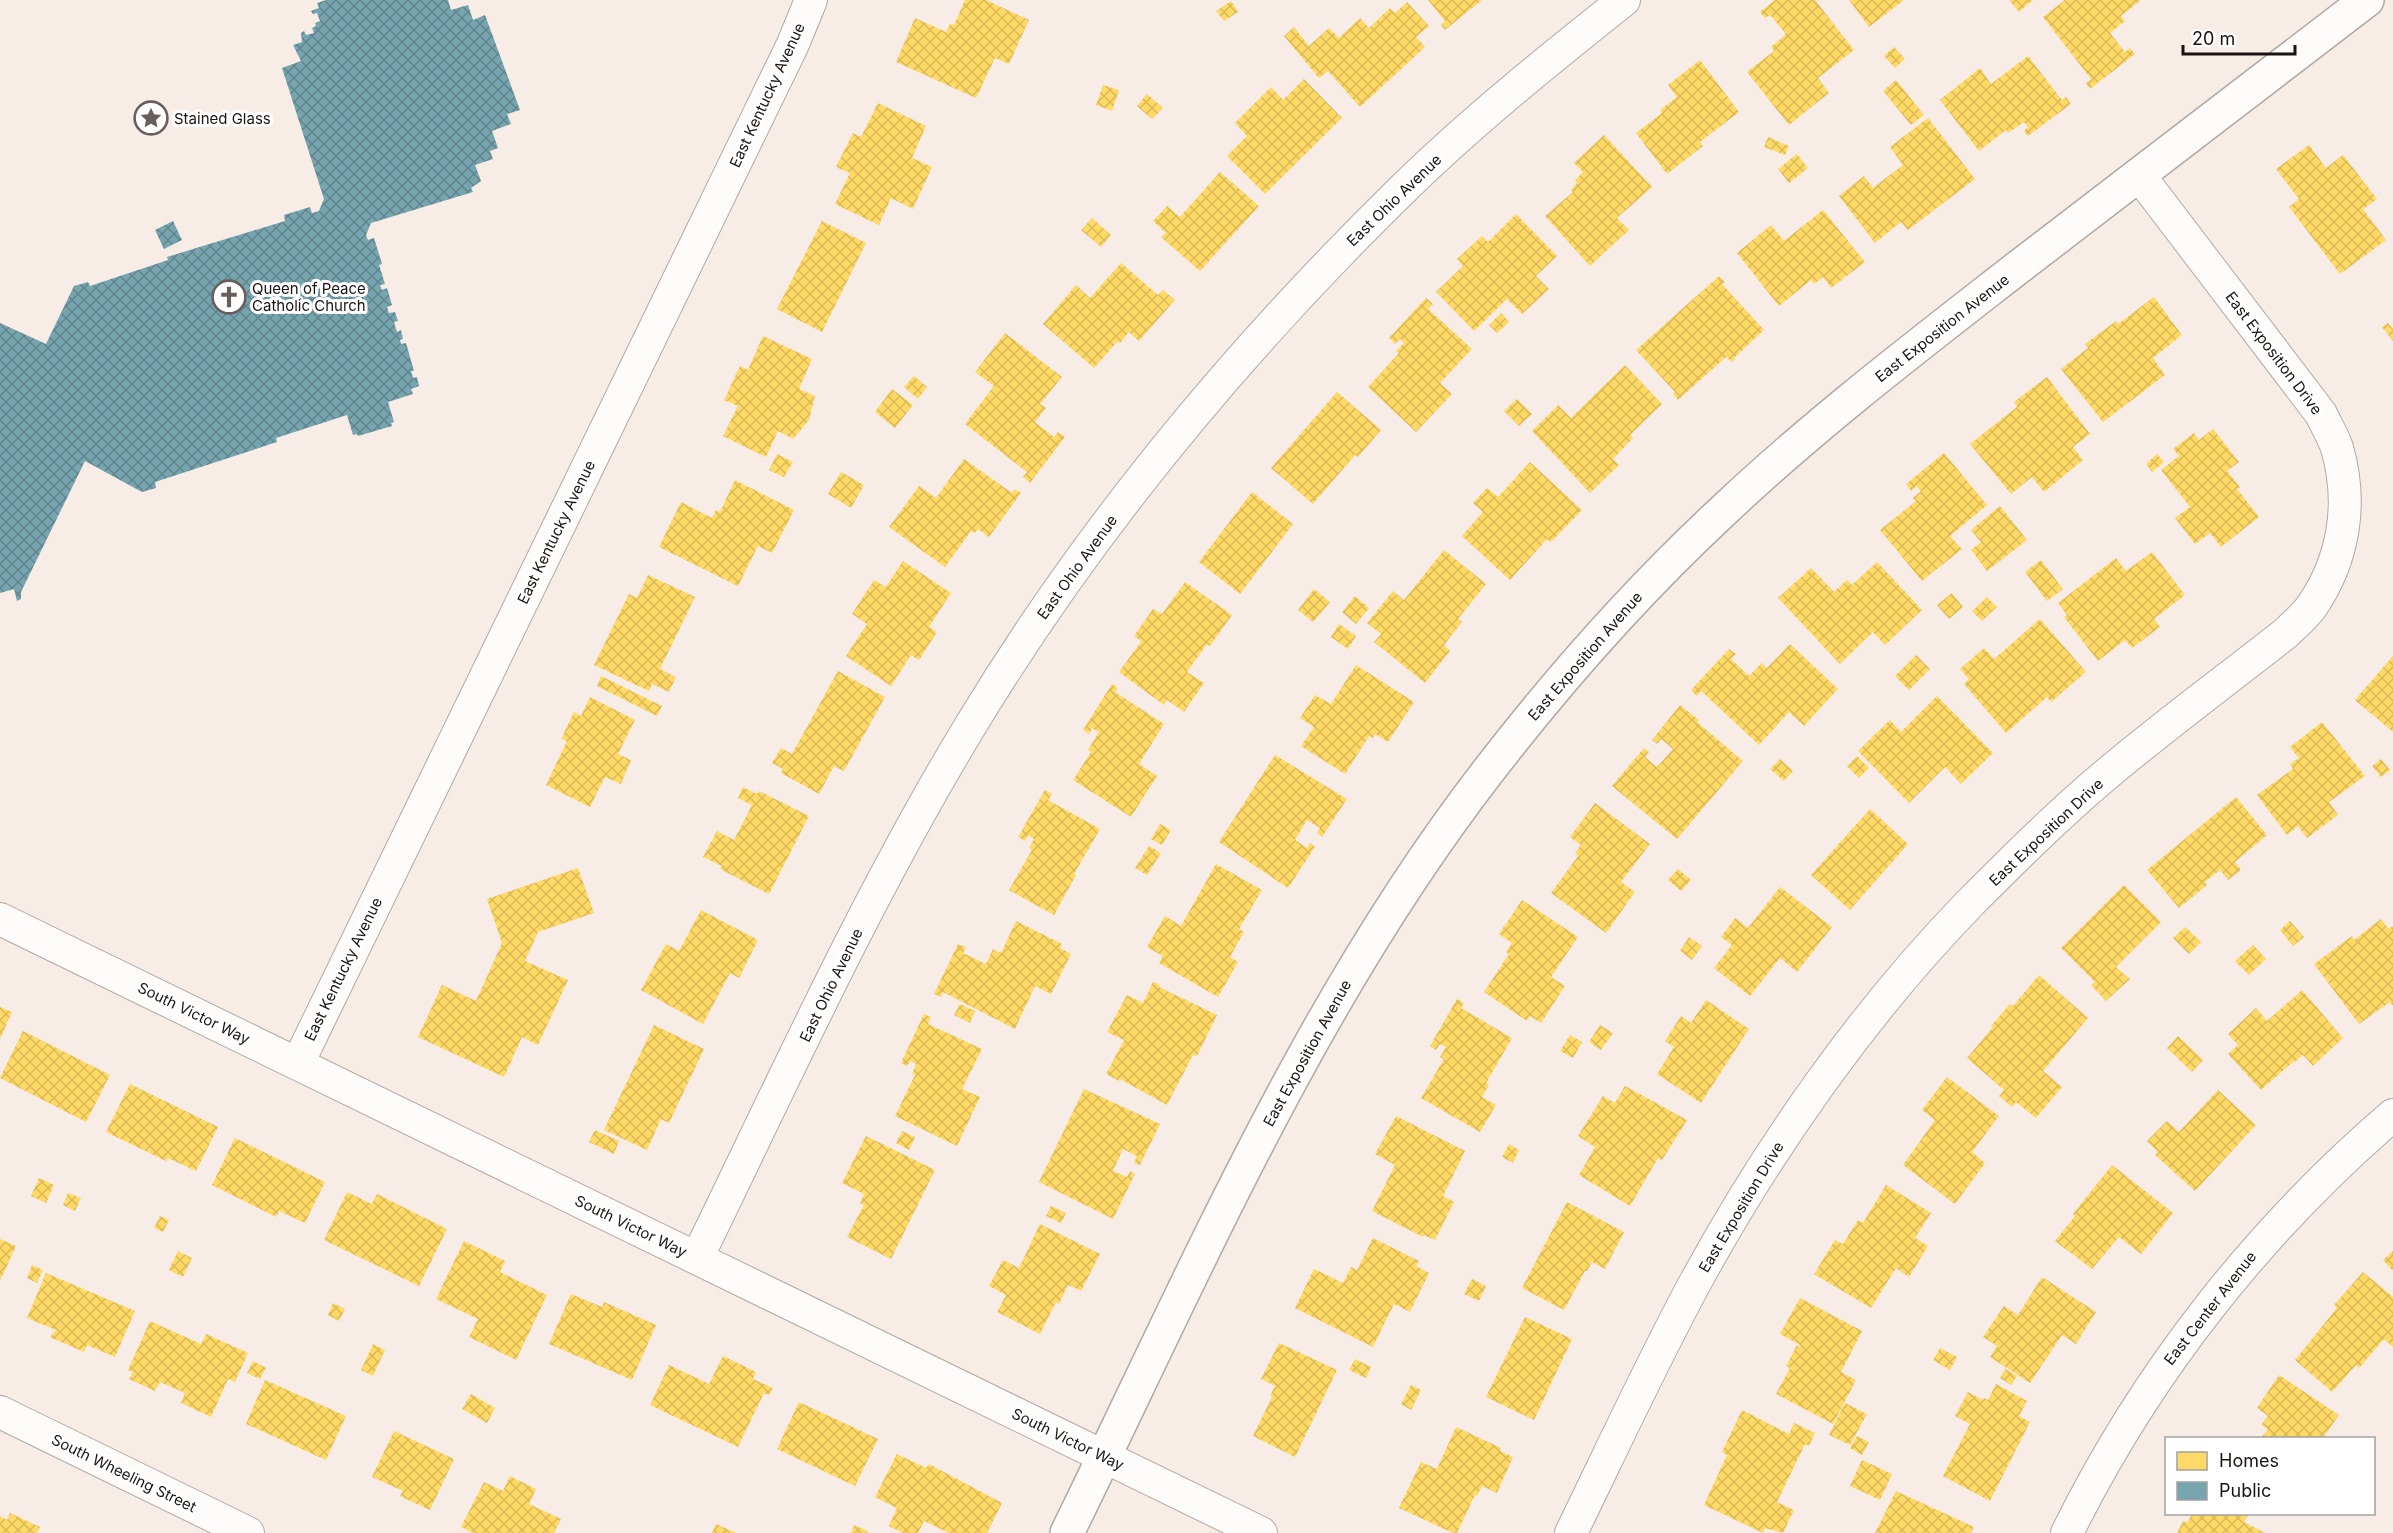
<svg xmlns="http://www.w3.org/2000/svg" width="2393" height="1533" viewBox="0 0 2393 1533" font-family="Inter,sans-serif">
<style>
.homes{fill:url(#homes-cross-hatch)}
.public{fill:url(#public-cross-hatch)}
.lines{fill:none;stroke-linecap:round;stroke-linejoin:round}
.street-casing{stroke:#b1a8a4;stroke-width:34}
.secondary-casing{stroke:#b1a8a4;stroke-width:36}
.street{stroke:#fefcfb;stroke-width:32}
.secondary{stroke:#fefcfb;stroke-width:33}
.labels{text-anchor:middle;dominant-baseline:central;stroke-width:6;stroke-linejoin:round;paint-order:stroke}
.street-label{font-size:15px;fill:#1a1311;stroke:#fff}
.poi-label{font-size:15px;fill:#1a1311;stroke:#fff;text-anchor:start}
</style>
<defs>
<pattern id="homes-cross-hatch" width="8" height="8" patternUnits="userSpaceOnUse" patternTransform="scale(1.5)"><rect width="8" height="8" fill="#ffd966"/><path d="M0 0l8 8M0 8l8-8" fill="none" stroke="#dab957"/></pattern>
<pattern id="public-cross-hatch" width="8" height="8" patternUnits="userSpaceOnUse" patternTransform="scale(1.5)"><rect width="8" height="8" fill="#76a5af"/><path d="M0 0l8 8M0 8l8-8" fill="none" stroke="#60858d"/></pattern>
</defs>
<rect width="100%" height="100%" fill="#f8ece7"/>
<path class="homes" d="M965,0h21l43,20 -20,44 -14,-6 -19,40 -80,-36 19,-44 31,14 4,-8 4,1z
M1428,0h54l-37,30 -4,-5 4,-4z
M1775,0h40l39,50 -36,28 11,15 -40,32 -42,-53 27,-21 -3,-4 15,-13 -16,-19 -5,3 -5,-6z
M1849,0h55l-35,27z
M2009,0h24l-14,12z
M2065,0h76l-20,16 4,5 -15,12 15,19 5,-4 5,6 -45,35 -4,-6 5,-4 -48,-62z
M1231,1l7,11 -14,9 -8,-10z
M1407,2l22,24 -13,11 9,10 -65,60 -32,-36 -9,7 -35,-42 10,-9 15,19 20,-18 10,10 21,-20 9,10 21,-20 5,5z
M1894,47l11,12 -10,9 -11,-12z
M2028,56l34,44 4,-3 5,7 -43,32 -4,-5 4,-4 -4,-5 -16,11 -2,-3 -27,21 -39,-51 40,-32 11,16z
M1700,60l39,52 -39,30 3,4 -36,28 -31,-41 26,-20 -2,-3 17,-13 -9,-12z
M1304,79l38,39 -77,76 -38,-38 20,-20 -12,-13 36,-36 12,13z
M1896,80l28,35 -13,10 -28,-34z
M1103,85l16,5 -7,21 -16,-6z
M1147,94l16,14 -11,11 -15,-13z
M878,103l48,23 -14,32 20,9 -19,42 -22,-11 -12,27 -44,-21 15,-31 -14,-6 17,-34 8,4z
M1928,118l47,61 -67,51 -7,-8 -26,21 -36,-47 25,-20 9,12 30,-23 -13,-18z
M1604,135l48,52 -35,31 12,12 -39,36 -45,-50 28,-24 -2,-2 6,-7 -2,-3 8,-8 -9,-9z
M1768,137l21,9 -4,9 -21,-8z
M2309,145l17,23 17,-13 34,44 -14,10 23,31 -46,34 -51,-67 10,-8 -23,-30z
M1797,154l11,14 -19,15 -11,-14z
M1220,172l39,34 -59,65 -39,-34 5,-4 -13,-12 14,-15 13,11z
M1823,210l42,52 -34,26 -8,-11 -9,7 -3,-4 -32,26 -42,-53 34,-28 13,16z
M1516,214l41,42 -21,20 13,13 -27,25 -15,-15 -33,32 -38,-39 27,-26 -6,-7 25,-23 6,6z
M1092,218l19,17 -10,12 -20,-17z
M822,221l44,22 -44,89 -45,-23z
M1121,263l37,32 5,-5 12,10 -36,41 -10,-9 -9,11 -3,-1 -23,26 -51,-44 33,-39 14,13z
M1719,276l6,6 -3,2 42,46 -30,28 1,1 -3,3 -6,-5 -48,43 -5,-6 2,-2 -39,-42z
M2154,297l28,38 -29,23 12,17 -62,47 -42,-53 27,-21 -3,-4 31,-23 2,3z
M1426,298l7,6 -5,5 44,40 -32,34 12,11 -36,38 -48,-45 31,-34 -3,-2 8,-8 -4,-4 -5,5 -6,-6z
M1501,313l8,9 -12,11 -8,-8z
M2388,323l5,6v12l-11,-14z
M1005,333l57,44 -22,27 6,4 -11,14 19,15 4,-5 7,5 -35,46 -7,-6 4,-5 -62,-48 29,-38 -19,-14z
M763,336l49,23 -13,30 16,7 -6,24 -16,19 -15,-8 -12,26 -43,-21 15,-30 -14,-6 16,-34 8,4z
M1625,365l37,39 -32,31 3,3 -20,21 6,6 -29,28 -58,-62 26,-26 13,13z
M914,376l13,11 -9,12 -14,-12z
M2047,377l43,57 -17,13 10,13 -39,32 -12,-15 -21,17 -41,-50 47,-37 -3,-5z
M892,389l21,16 -18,23 -20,-16z
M1337,392l44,38 -23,27 -3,-2 -42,49 -42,-36z
M1517,399l15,15 -13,12 -15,-15z
M2213,429l26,33 -12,9 13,16 -3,2 22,28 -38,30 -11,-14 -15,11 -20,-26 15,-11 -29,-37 18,-14 -6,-7 21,-16 5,7z
M1944,453l43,52 -37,31 12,13 -40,32 -42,-51 36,-29 -3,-3 8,-7 -5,-5 -5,5 -5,-7z
M777,454l16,8 -9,15 -15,-7z
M2157,454l7,8 -12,10 -6,-8z
M964,459l48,34 2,-4 7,4 -32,44 -11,-8 -3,4 -4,-2 -26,36 -56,-40 30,-41 17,12z
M1530,462l52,48 -31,32 -4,-3 -37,41 -48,-44 21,-24 -10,-9 14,-15 11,9z
M841,472l23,13 -13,23 -23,-14z
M735,480l59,30 -22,43 -14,-7 -20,40 -79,-39 22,-45 31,16 4,-8 4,2z
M1252,492l41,32 -53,70 -41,-32z
M2000,506l27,34 -40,31 -16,-21 10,-8 -10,-12z
M1444,550l42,34 -28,35 4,3 -18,23 6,6 -25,32 -51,-41 7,-8 -14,-11 26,-32 11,9z
M2152,552l33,43 -31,24 6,8 -28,21 -7,-8 -27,21 -34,-44 3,-2 -9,-12 58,-45 10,13z
M2041,560l22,29 -16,12 -22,-29z
M903,561l48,32 -22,34 8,5 -18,28 -8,-5 -20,31 -45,-30 21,-32 -15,-10 22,-34 12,7z
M1877,562l45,48 -37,35 -12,-13 -33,32 -62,-66 33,-30 23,24 13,-12 5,5z
M648,575l47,22 -35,72 16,8 -7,15 -17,-8 -3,7 -55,-26 35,-71 8,4z
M1185,582l47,33 -22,31 -3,-2 -20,28 17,11 -20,29 -17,-12 -3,5 -45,-33 21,-29 1,-2 -7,-5 19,-27 9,5z
M1314,589l16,13 -17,20 -15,-12z
M1952,593l11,14 -14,12 -12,-14z
M1355,596l14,12 -13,16 -14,-12z
M1987,597l10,10 -15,14 -10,-10z
M2040,619l46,53 -35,30 -4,-5 -41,36 -42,-49 5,-5 -9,-10 24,-21 10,11z
M1339,624l17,12 -8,13 -17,-12z
M1790,644l48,45 -34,37 -15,-14 -30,33 -58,-54 -4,5 -6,-6 38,-41 7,5 -5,5 18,17 13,-13 5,5z
M1916,655l14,14 -21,21 -14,-14z
M2393,656v76l-38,-32z
M1356,665l58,37 -26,40 -13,-8 -2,4 -4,-2 -24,38 -44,-28 13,-19 -14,-9 15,-23 16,9z
M838,671l47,26 -41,74 -10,-5 -15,28 -38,-21 2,-4 -11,-6 9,-15 11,6z
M601,676l61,30 -5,10 -60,-30z
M1112,684l6,4 -3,4 49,32 -25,40 18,12 -26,41 -58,-37 18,-28 -3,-2 11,-18 -7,-4 -3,6 -6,-4z
M1937,696l56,57 -32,31 -16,-17 -36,36 -51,-52 32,-31 11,12z
M590,697l45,23 -17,34 13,6 -10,24 -16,-7 -15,30 -44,-22 21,-44 -6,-2 13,-27 7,4z
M1680,705l19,15 -2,2 46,39 -66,78 -65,-53 32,-38 5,4 -4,5 12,10 16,-18 -12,-10 -4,5 -5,-4z
M2322,722l43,54 -36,26 9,13 -31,23 -9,-12 -11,9 -30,-40 36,-26 -3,-5 9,-6 -9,-11z
M1275,755l72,44 -25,38 -5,-4 3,-5 -13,-8 -12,20 12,8 3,-5 5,4 -27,41 -69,-46z
M1857,756l12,12 -10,10 -12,-12z
M1780,759l13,12 -9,10 -14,-12z
M2381,759l9,11 -9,7 -9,-11z
M743,787l14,7 2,-3 50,25 -40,78 -49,-25 2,-3 -19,-9 14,-26 17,9 18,-35 -14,-7z
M1045,790l7,4 -4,6 52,29 -26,45 2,1 -22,40 -45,-25 23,-40 -3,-2 5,-9 -6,-4 -3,6 -7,-4z
M2236,797l31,38 -32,27 6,8 -13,10 -8,-10 -15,12 2,3 -28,23 -32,-38z
M1595,803l55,41 -29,38 14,10 -29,41 -55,-40 27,-37 -3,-3 6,-8 -11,-8z
M1870,809l38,35 -58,66 -39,-35z
M1160,824l11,6 -9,15 -11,-6z
M1149,846l12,7 -14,22 -12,-7z
M1216,864l46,26 -23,39 5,3 -14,25 8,5 -20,35 -59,-34 4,-7 -16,-9 18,-31 16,10z
M578,868l16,45 -56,19 -13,29 43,19 -30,65 -16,-8 -18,40 -86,-40 24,-52 34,16 26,-58 -15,-44z
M1678,869l13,11 -10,11 -13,-11z
M2124,885l37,37 -45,45 14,12 -24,22 -15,-16 4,-3 -34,-34z
M1780,887l52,40 -35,45 -17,-14 -30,38 -36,-28 18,-23 -11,-8 14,-19 13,10z
M1522,900l56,37 -27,40 14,9 -24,37 -11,-7 -3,5 -43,-29 25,-38 -3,-2 6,-9 -13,-9z
M701,910l57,30 -19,38 -9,-5 -27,51 -62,-34 25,-46 13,7z
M2381,919l8,10 4,-3v80l-3,-4 -31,22 -45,-60 38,-28 2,4z
M1016,921l46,23 -2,4 11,6 -20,40 -16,-8 -20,43 -72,-37 -2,5 -7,-3 24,-50 8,3 -3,6 23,11 7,-15 8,4z
M2290,921l14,16 -11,9 -13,-16z
M2185,927l16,15 -12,12 -16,-16z
M1689,937l13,9 -10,14 -12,-9z
M2253,945l13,14 -17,16 -14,-14z
M2039,975l49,43 -45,53 19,16 -26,31 -20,-16 -4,5 -13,-11 5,-6 -37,-32 26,-31 -2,-1 19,-22 3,2z
M1153,982l7,3 -1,2 58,28 -20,41 -4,-1 -26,50 -47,-26 -1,2 -13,-7 18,-34 -17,-8 20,-37 16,8z
M2302,990l41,48 -30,28 -10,-11 -8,7 -1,-1 -33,29 -33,-36 10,-9 -10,-11 28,-26 11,13z
M1457,999l7,4 -3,5 51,30 -26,45 3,2 -7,12 14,8 -16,27 -59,-34 23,-39 -4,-2 6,-10 -6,-3 -4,6 -6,-4z
M1706,1000l43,29 -48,74 -44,-29 17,-27 -9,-6 16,-25 10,7z
M960,1004l15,7 -5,12 -16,-8z
M0,1007l12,5 -12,27z
M924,1014l7,3 -3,7 54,25 -20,40 18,8 -23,49 -62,-30 20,-41 -3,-1 4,-10 -6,-3 -3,5 -6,-3z
M654,1025l50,24 -35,74 -8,-4 -14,31 -43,-20z
M1600,1025l13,8 -12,17 -12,-8z
M23,1031l87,44 -24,47 -86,-44z
M1570,1035l12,7 -9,16 -13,-7z
M2178,1036l25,24 -11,12 -25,-24z
M1947,1077l52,39 -27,36 13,11 -30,41 -52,-39 32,-45 -13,-10z
M130,1084l88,43 -22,44 -28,-13 -2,3 -60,-29z
M1625,1086l62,34 -25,40 -4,-2 -28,48 -51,-31 16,-28 -17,-11 25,-40 12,7z
M1084,1089l76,35 -20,41 -6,-2 3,-7 -14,-7 -10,22 14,6 3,-6 5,3 -22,45 -74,-37z
M2218,1090l38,35 -61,66 -40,-36 3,-3 -11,-11 20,-20 12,11z
M1396,1116l69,35 -22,45 11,6 -19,38 -11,-5 -1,2 -51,-26 23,-46 -20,-11z
M595,1130l24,11 -5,13 -25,-12z
M902,1131l13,6 -6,13 -13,-7z
M866,1136l69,34 -44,89 -44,-22 17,-32 -4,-2 4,-9 -22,-11z
M235,1138l90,44 -20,41 -26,-12 -3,6 -64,-32z
M1509,1144l10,6 -6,13 -11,-6z
M2112,1165l61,48 -32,41 -22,-17 -27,32 -37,-28 20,-25 -2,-2z
M39,1178l15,7 -8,18 -15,-7z
M1886,1185l45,28 -16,25 13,8 -19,31 -13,-9 -25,40 -57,-34 21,-34 8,4 15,-24 5,3z
M347,1192l25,12 5,-10 70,35 -28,57 -95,-46z
M68,1193l13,5 -6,13 -12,-6z
M1567,1202l57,30 -19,37 -13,-7 -5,9h-2l-21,39 -42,-22z
M1051,1206l15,7 -5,10 -15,-7z
M160,1216l9,4 -6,12 -9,-4z
M1040,1224l60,30 -19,37 -13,-6 -9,19 -3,-2 -16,32 -43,-22 9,-17 -17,-9 14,-26 16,8z
M1373,1238l46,23 -3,5 13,7 -19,39 -16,-8 -21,43 -78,-39 19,-39 29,14 8,-16 6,3z
M0,1239l16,7 -16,35z
M464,1241l41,20 -5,11 47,23 -31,65 -47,-23 9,-18 -42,-20z
M178,1251l14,7 -9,19 -14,-7z
M2393,1251v20l-10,-11z
M32,1265l11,5 -6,13 -10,-5z
M2363,1272l30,25v50l-9,-8 -25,29 -3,-3 -24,27 -37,-32 42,-52 -3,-3z
M46,1273l89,38 -20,46 -28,-12 -3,7 -34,-15 6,-7 -29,-12z
M2042,1277l54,35 -20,32 -14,-9 -32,48 -40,-26 7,-11 -14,-9 21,-31 14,9z
M1472,1279l14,7 -7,15 -15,-7z
M571,1294l31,13 2,-5 52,23 -24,55 -83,-36z
M1800,1298l62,33 -21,41 15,8 -23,44 -57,-30 14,-26 -4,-2 11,-21 2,2 1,-2 -20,-11z
M333,1303l12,6 -6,12 -11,-6z
M1525,1317l47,22 -38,81 -48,-23z
M150,1321l51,23 5,-10 42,19 -13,29 -7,-3 -17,38 -30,-14 4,-10 -25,-11 -5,9 -26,-12 4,-7 -5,-2z
M1279,1343l58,27 -42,87 -42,-21 19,-39 -2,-1 5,-10 -14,-7z
M373,1344l12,6 -12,26 -12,-6z
M1940,1348l17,9 -7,13 -17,-10z
M723,1356l33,16 -3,7 20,9 -4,7 -5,-2 -26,54 -88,-42 19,-40 40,19z
M1355,1359l16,8 -5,11 -17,-8z
M253,1361l13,7 -6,11 -13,-6z
M2005,1369l12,7 -6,9 -11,-7z
M2279,1375l60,40 -16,23h-62l7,-9 -7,-4 7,-9 -11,-8z
M265,1380l81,36 -20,44 -80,-36z
M1996,1384l31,17 -8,15 11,6 -40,79 -47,-25 27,-52 -15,-8 13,-24 15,8 1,-2 4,2z
M1411,1385l10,5 -10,20 -10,-6z
M471,1394l24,14 -8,15 -25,-14z
M799,1402l79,37 -23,47 -78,-37z
M1845,1403l22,11 -17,31 -21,-10z
M1742,1410l47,24 5,-11 21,10 -6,13 -4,-2 -28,58 17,8 -11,23 -18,-5 -2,5 -59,-28 23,-50 -5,-3z
M1456,1427l45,21 -1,3 13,6 -16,36 -15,-7 -5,10 -2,-1 -18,38h-4l-54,-25 22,-46 16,7z
M394,1431l60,28 -24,51 -30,-14 3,-5 -31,-14z
M1857,1436l12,6 -7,13 -12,-7z
M897,1454l29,14 3,-4 73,39 -15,30h-38l-25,-12 -6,12h-15l-14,-7 8,-18 -22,-11z
M1862,1460l30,14 -12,26 -30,-14z
M510,1476l26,13 -7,15 32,15 -7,14h-81l-12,-6 23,-45 19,9z
M1896,1491l78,36 -3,6h-96z
M10,1513l30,14 -3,6h-37v-17l7,4z
M2192,1514h57l-5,8 21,11h-88l6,-12 4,2z
M716,1524l20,9h-24z
M854,1525l14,6 -1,2h-16z"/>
<path class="public" d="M326,0h122l3,10 17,-5 5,15 12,-5 35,95 -13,4 4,10 -19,7 6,17 -8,3 3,8 -18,6 6,16 -10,7 2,4 -102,31 -5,12 2,5 6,-2 8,26 -3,1 6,19 -5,1 2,5 5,-2 5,17 -5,2 2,6 6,-1 3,9 -4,1 3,10 4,-2 2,9 -3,1 1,4 5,-1 8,28h-3l2,7 4,-1 2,9 -8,3 2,5 -25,8 6,20 -3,1 1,3 -34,10 -1,-2 -4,1 -6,-20 -71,23 1,4 -122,40 1,6 -14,4 -57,-31 -64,131v7l-4,2 -3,-12 -14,4v-270l46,21 28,-58 14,-4 2,4 78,-26 -1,-3 118,-36 -1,-6 26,-8 2,6 7,-2 5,-12 -42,-131 19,-7 -8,-16 9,-3 -1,-9 3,-2 2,4 8,-2 -2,-5 4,-2 -1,-3 5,-2 -3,-8 -4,1 -2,-3 8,-3 -2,-5z
M173,221l9,19 -18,9 -9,-19z"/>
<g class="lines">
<defs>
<path id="street" d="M0,919l1261,614
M298,1063l495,-1019 18,-44
M697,1258c87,-178 169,-360 272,-530 120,-199 271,-380 437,-542 69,-67 144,-127 218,-186
M0,1412l248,121
M1571,1533c41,-84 80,-169 125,-252 73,-134 168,-269 274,-378 43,-43 86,-86 132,-125 59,-50 123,-97 184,-145 8,-8 19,-17 26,-27 32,-47 41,-103 25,-158 -4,-12 -11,-23 -16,-34l-182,-239
M2067,1533c79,-160 191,-302 326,-418"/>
<path id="secondary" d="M1067,1533c128,-261 243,-532 422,-763 71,-92 149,-180 234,-259 92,-87 193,-164 293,-242 117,-89 234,-179 351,-269"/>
</defs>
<use href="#street" class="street-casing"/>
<use href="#secondary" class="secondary-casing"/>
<use href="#street" class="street"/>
<use href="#secondary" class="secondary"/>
</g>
<defs>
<symbol id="sight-ring" viewBox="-11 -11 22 22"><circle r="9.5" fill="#fff" stroke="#685f5c" stroke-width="1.5"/><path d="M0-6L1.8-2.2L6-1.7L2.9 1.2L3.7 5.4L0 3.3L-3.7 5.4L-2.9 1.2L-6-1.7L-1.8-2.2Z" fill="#685f5c"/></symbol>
<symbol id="church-ring" viewBox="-11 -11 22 22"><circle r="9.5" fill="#fff" stroke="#685f5c" stroke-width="1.5"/><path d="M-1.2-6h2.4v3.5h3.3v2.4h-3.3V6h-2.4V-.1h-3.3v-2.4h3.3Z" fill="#685f5c"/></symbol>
</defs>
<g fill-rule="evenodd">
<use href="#sight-ring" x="132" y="99" width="38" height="38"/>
<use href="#church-ring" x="210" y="278" width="38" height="38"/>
</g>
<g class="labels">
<g class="street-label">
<text transform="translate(767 95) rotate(-65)">East Kentucky Avenue</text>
<text transform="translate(1394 200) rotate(-44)">East Ohio Avenue</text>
<text transform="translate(1942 328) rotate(-38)">East Exposition Avenue</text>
<text transform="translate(2274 353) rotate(53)">East Exposition Drive</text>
<text transform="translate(556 532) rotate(-64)">East Kentucky Avenue</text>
<text transform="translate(1077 567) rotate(-54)">East Ohio Avenue</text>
<text transform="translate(1585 656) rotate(-49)">East Exposition Avenue</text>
<text transform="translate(2046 832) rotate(-43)">East Exposition Drive</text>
<text transform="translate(343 969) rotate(-64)">East Kentucky Avenue</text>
<text transform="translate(831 985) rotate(-64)">East Ohio Avenue</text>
<text transform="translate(194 1013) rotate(26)">South Victor Way</text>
<text transform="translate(1307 1053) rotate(-61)">East Exposition Avenue</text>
<text transform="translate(1741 1207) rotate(-59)">East Exposition Drive</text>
<text transform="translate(631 1226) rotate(26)">South Victor Way</text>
<text transform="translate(2210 1308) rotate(-52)">East Center Avenue</text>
<text transform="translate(1068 1439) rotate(26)">South Victor Way</text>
<text transform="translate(124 1473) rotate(26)">South Wheeling Street</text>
</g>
<g class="poi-label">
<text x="174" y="118">Stained Glass</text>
<text x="252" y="288">Queen of Peace<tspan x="252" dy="17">Catholic Church</tspan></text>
</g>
</g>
<rect x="2165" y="1437" width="210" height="78" fill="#ffffff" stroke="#a3a1a0" stroke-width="1.5"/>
<rect x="2177" y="1452" width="30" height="18" fill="#ffd966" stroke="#a3a1a0" stroke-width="1.5"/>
<text x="2219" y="1467" font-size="18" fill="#1a1311">Homes</text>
<rect x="2177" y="1482" width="30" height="18" fill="#76a5af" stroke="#a3a1a0" stroke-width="1.5"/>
<text x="2219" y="1497" font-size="18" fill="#1a1311">Public</text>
<path d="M2183 45v9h112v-9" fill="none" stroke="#1a1311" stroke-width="3"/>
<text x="2192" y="45" font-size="18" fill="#1a1311" stroke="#ffffff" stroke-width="4.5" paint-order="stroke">20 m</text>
</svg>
